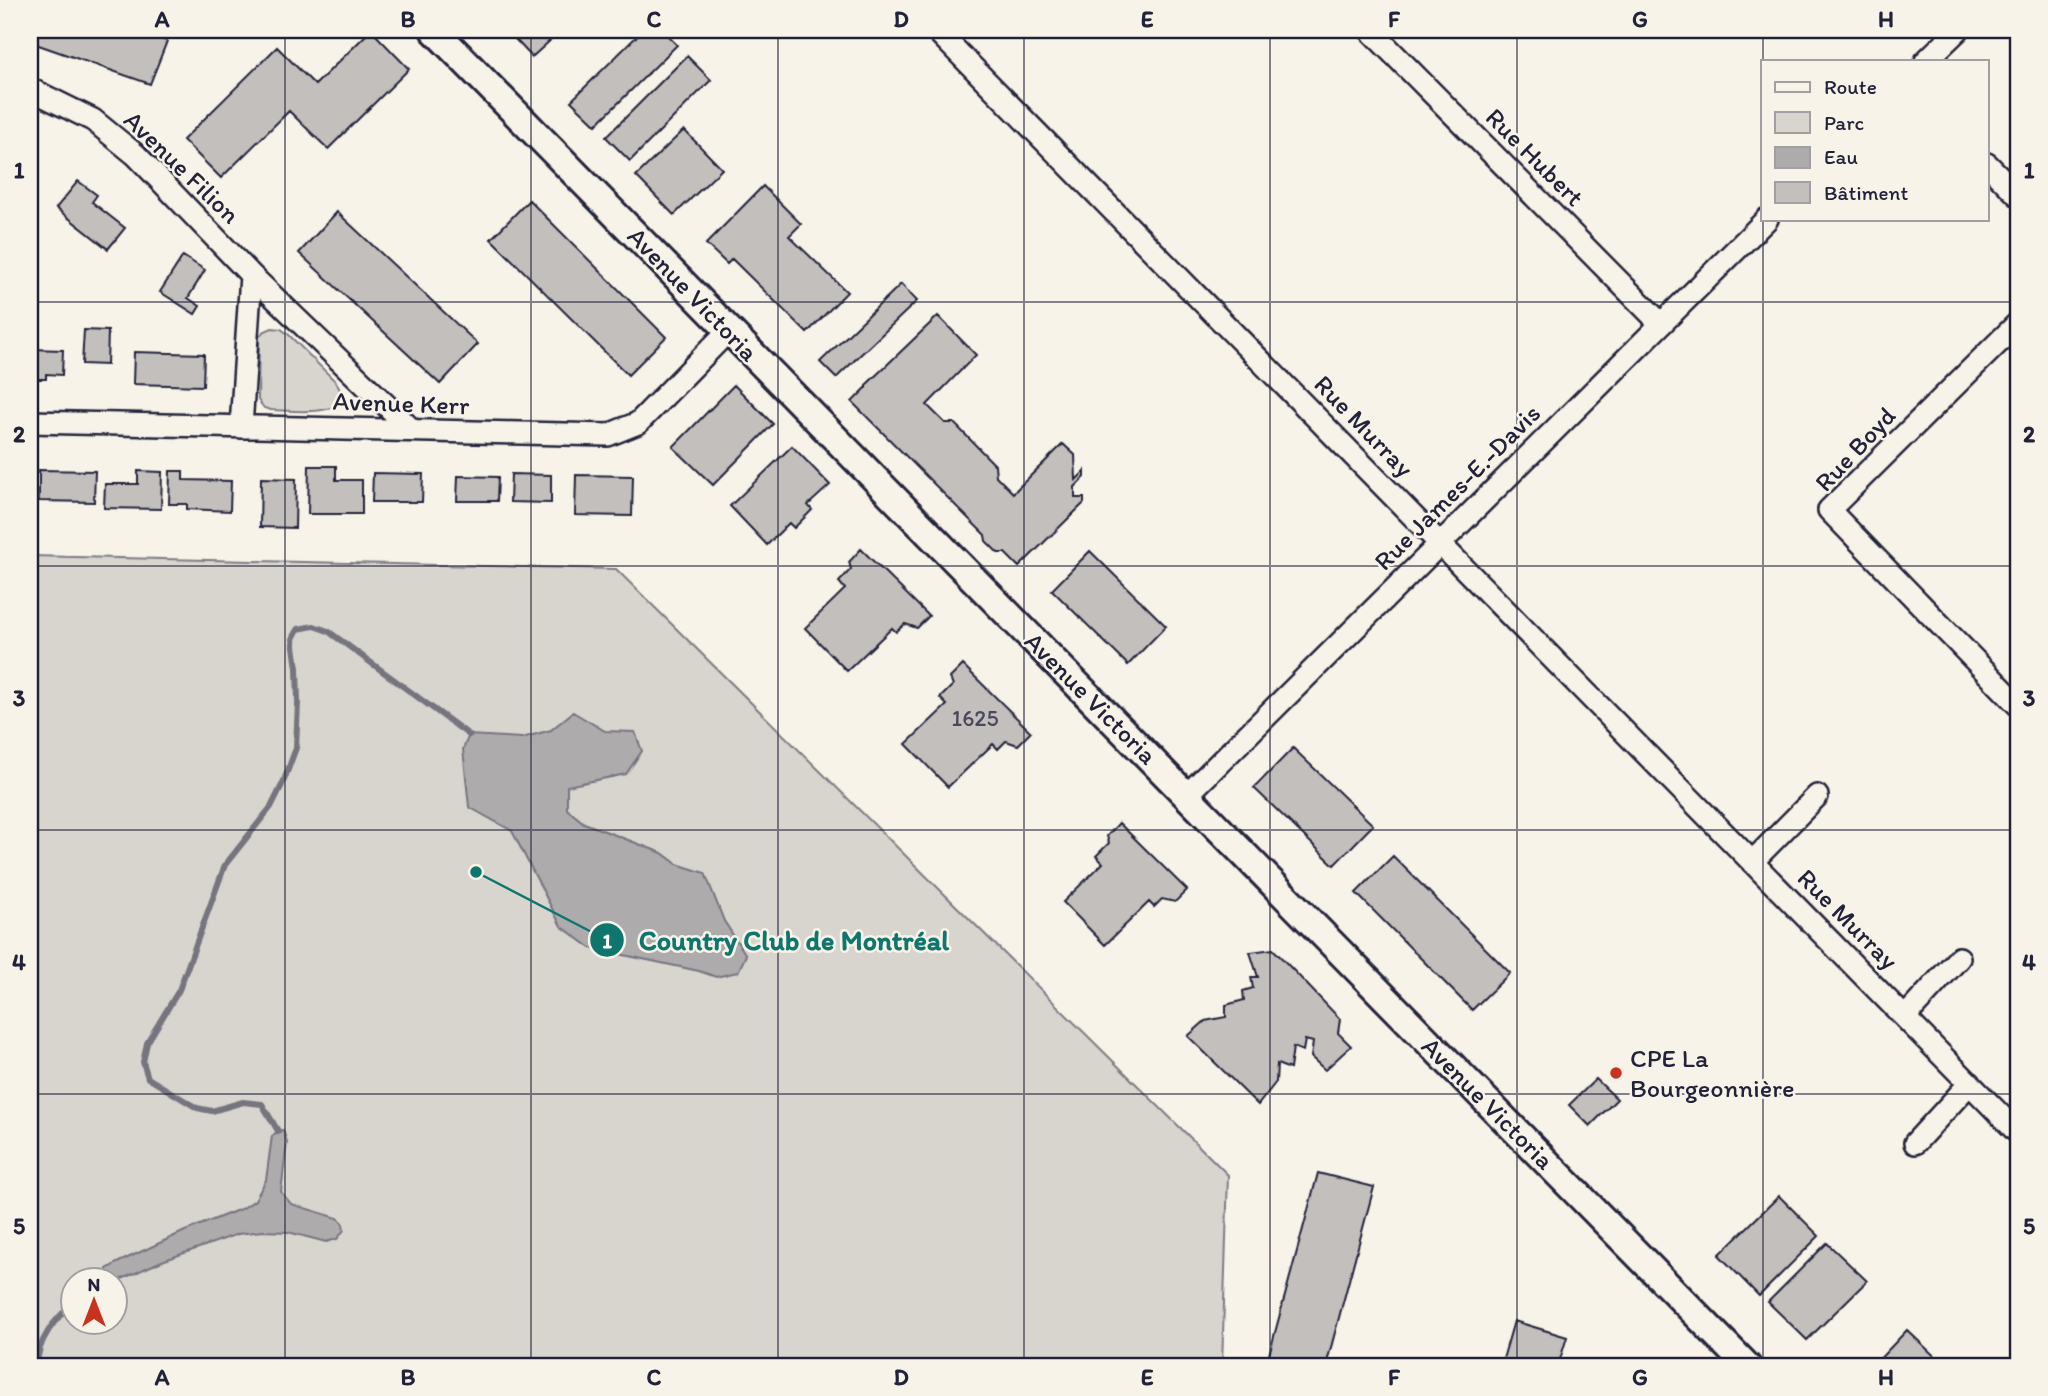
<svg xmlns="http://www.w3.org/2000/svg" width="2048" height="1396" viewBox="0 0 2048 1396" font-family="Itim,sans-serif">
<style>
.green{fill:#d8d5cf;stroke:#7d7c85;stroke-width:2;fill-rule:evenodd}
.water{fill:#aeabad;stroke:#76747f;stroke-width:2}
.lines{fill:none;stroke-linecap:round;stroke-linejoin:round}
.stream{stroke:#76747f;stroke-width:6}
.building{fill:#c2bfbd;stroke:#22223b;stroke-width:2}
.minor-casing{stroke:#22223b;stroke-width:26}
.tertiary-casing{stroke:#22223b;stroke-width:32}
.minor{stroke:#f7f3e8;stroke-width:21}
.tertiary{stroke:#f7f3e8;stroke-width:26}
.grid{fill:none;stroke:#22223b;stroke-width:2;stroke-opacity:0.55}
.poi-dot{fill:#c8321e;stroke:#f7f3e8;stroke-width:2.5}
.labels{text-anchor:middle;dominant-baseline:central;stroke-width:5;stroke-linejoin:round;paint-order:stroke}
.number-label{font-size:23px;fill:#4a495c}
.street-label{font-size:26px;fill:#22223b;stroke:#f7f3e8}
.poi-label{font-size:26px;fill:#22223b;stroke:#f7f3e8;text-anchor:start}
.leader{fill:none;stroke:#0f766e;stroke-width:2.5}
.callout-dot{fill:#0f766e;stroke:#f7f3e8;stroke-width:2.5}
.mark-label{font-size:21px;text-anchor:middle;font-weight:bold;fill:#fff}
.callout-label{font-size:28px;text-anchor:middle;font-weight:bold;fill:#0f766e;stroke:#f7f3e8;stroke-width:5;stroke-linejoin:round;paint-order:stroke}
.neatline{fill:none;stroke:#22223b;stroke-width:2.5}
.grid-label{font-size:23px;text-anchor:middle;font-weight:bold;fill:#22223b}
</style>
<rect width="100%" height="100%" fill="#f7f3e8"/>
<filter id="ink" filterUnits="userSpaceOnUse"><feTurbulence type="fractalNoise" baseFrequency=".0143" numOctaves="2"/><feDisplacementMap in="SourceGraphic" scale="14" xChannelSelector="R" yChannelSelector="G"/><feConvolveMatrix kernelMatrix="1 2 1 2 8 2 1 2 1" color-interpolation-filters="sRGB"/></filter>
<g filter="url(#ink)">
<path class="green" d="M272,328l9,1 7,5 48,48c23,39 -47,28 -65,28l-7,-2 -6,-8 1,-63 4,-5z
M30,556l586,13 612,606 -6,191h-1192zM74,1280h42v42h-42z"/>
<path class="water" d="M573,712l32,19 30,1 7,19 -16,23 -59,12v23l17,14 78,30 15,11 28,9 19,48 22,34 -8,17 -22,5 -17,-6 -108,-23 -30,-22 -49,-95 -43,-24 -6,-58 6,-14 53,3 29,-8z
M283,1130l4,12 -6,50 10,12 47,14 5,6 1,6 -7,9 -11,3 -38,-10 -25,-1 -25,3 -76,27 -40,18 -8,1 -8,-3 1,-8 10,-6 68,-32 58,-23 12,-8 11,-20 6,-44 6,-5z"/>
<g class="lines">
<path class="stream" d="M278,1131l-16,-27 -19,-2 -31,9 -15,-3 -49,-30 -5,-16 4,-19 32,-53 46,-125 46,-58 12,-24 13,-35 2,-46 -1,-34 -4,-29 5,-10 16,-3 14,5 141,104
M102,1280l4,-3
M37,1366c0,-25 18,-48 37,-63"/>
</g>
<path class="building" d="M30,30h106l31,11 -17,43 -120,-42z
M371,30l38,39 -81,80 -39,-38 -68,67 -38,-38 94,-93 38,38z
M526,30h20l7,8 -21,19 -17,-18z
M643,30h19l15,15 -81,80 -25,-24z
M687,56l24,24 -81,81 -24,-24z
M684,130l38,39 -48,46 -38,-39z
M78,181l19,14 -5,7 33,26 -17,21 -52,-41z
M763,186l38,38 -12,12 58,56 -40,41 -75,-74 -5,5 -21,-20z
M529,200l137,137 -38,38 -137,-136z
M337,212l141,132 -38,40 -141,-131z
M183,256l22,14 -17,28 12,8 -5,8 -35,-22z
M901,284l16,17 -81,77 -16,-16z
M938,316l38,39 -49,50 18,18h9l41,42 1,11 17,17 50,-49 12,11 1,25 9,-9v6l-10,10v11h9v5l-65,64 -14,-14h-7l-12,-12 -1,-6 -133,-133 14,-14v-3z
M84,330l24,1 -1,34 -25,-1z
M30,349l33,1 -1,25 -16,-1v5h-16z
M134,352l70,2 -1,32 -70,-2z
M734,385l39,39 -60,61 -40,-38z
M792,446l38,39 -22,20 4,5 -18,18 -5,-5 -22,22 -37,-39z
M309,466h27v14h26v34h-54z
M39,470l56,1 -1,31 -55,-1z
M138,471l24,1 -1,37 -57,-1 1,-24h33z
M170,471h13v9l48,1 -1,30 -43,-2v-5h-18z
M373,473l50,1 -1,28h-50z
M511,474l40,1v28l-41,-1z
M576,475l57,1 -1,40 -57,-1z
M458,476l40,1 -1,24h-40z
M261,478l35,1 -1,49 -35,-1z
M861,549l68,67 -12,12 -12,-4 -9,8 -4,-4 -45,43 -42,-43 40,-39 -6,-7 12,-13 -2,-7z
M1090,551l76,75 -38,39 -76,-75z
M963,665l68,67 -13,13 -12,-4 -8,8 -5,-5 -45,43 -42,-43 41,-39 -7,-7 13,-13 -3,-7z
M1293,748l80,77 -39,40 -80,-77z
M1119,823l68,67 -12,12 -13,-3 -8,8 -5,-5 -44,43 -42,-43 40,-39 -7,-7 13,-13 -2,-7z
M1393,856l117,117 -38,37 -116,-117z
M1273,949l67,70 -2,14 13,13 -26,24 -14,-13 2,-15 -8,-2 -2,11 -10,-4 -3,22 -13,-5 -1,18 -18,23 -70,-69 17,-15 21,-4v-12l18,-5 -1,-9 10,-3 -2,-11h7l-8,-25z
M1596,1079l21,20 -27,27 -21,-21z
M1318,1173l56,14 -48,179h-60z
M1779,1196l40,40 -60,60 -40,-41z
M1827,1243l40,38 -60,59 -39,-38z
M1514,1321l53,16 -9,29h-57z
M1907,1330l38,36h-72z"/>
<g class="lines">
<defs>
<path id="minor" d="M936,30l1082,1103
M1370,30l291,294
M1926,61l32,-31
M30,89l63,31 43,35 115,120 161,155
M1987,164l31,31
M2018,323l-189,187 189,195
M30,422l578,13 30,-12 91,-93
M241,427l10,-152
M1187,795l580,-576
M1752,862l65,-66
M1905,1017l54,-59
M1915,1143l55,-60"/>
<path id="tertiary" d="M434,30l1313,1336"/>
</defs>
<use href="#minor" class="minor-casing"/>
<use href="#tertiary" class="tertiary-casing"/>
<use href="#minor" class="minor"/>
<use href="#tertiary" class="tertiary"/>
</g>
</g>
<path class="grid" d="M285,30v1336M531,30v1336M778,30v1336M1024,30v1336M1270,30v1336M1517,30v1336M1763,30v31M1763,219v1147M30,302h1988M30,566h1988M30,830h1988M30,1094h1988"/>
<circle class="poi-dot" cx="1616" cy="1073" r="7"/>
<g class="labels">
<g class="number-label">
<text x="975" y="718">1625</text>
</g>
<g class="street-label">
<text transform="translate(1535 157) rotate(45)">Rue Hubert</text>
<text transform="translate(182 167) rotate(44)">Avenue Filion</text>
<text transform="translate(693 294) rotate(46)">Avenue Victoria</text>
<text transform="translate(401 403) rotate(2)">Avenue Kerr</text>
<text transform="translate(1364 426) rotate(46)">Rue Murray</text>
<text transform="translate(1855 449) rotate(-47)">Rue Boyd</text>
<text transform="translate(1457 487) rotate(-45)">Rue James-E.-Davis</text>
<text transform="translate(1091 698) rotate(45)">Avenue Victoria</text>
<text transform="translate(1848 919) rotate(45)">Rue Murray</text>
<text transform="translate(1488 1103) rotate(45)">Avenue Victoria</text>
</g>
<g class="poi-label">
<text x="1630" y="1058">CPE La<tspan x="1630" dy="30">Bourgeonnière</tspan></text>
</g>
</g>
<path class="leader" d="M476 872L607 940"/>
<g class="callout-dot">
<circle cx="476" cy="872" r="7"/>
<circle cx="607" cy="940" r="18"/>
</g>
<g class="mark-label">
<text x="607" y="948">1</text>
</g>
<g class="callout-label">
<text x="794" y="950">Country Club de Montréal</text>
</g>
<rect width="2048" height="1396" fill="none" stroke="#f7f3e8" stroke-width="77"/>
<rect x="1761" y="60" width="228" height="161" fill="#f7f3e8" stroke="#a29fa3" stroke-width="2"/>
<rect x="1775" y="82" width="35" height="10" fill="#f7f3e8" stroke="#a29fa3" stroke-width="2"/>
<text x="1824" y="94" font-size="21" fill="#22223b">Route</text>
<rect x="1775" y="112" width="35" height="21" fill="#d8d5cf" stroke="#a29fa3" stroke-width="2"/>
<text x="1824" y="130" font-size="21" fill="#22223b">Parc</text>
<rect x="1775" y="147" width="35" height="21" fill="#aeabad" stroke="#a29fa3" stroke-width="2"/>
<text x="1824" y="164" font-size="21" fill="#22223b">Eau</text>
<rect x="1775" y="182" width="35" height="21" fill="#c2bfbd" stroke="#a29fa3" stroke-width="2"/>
<text x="1824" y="200" font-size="21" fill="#22223b">Bâtiment</text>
<g transform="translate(94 1301)"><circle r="33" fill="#f7f3e8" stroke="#a29fa3" stroke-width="2"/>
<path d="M0-5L12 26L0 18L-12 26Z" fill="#c8321e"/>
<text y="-10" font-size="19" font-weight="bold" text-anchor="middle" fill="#22223b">N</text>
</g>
<rect x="38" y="38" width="1972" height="1320" class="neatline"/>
<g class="grid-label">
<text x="162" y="27">A</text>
<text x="408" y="27">B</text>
<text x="654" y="27">C</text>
<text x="901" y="27">D</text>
<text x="1147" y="27">E</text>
<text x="1394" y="27">F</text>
<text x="1640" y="27">G</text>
<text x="1886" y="27">H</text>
<text x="19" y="178">1</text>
<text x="2029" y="178">1</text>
<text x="19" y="442">2</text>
<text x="2029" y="442">2</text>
<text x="19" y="706">3</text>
<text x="2029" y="706">3</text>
<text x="19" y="970">4</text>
<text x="2029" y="970">4</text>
<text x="19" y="1234">5</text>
<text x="2029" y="1234">5</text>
<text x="162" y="1385">A</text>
<text x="408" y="1385">B</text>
<text x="654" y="1385">C</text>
<text x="901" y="1385">D</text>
<text x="1147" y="1385">E</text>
<text x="1394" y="1385">F</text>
<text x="1640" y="1385">G</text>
<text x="1886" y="1385">H</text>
</g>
</svg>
